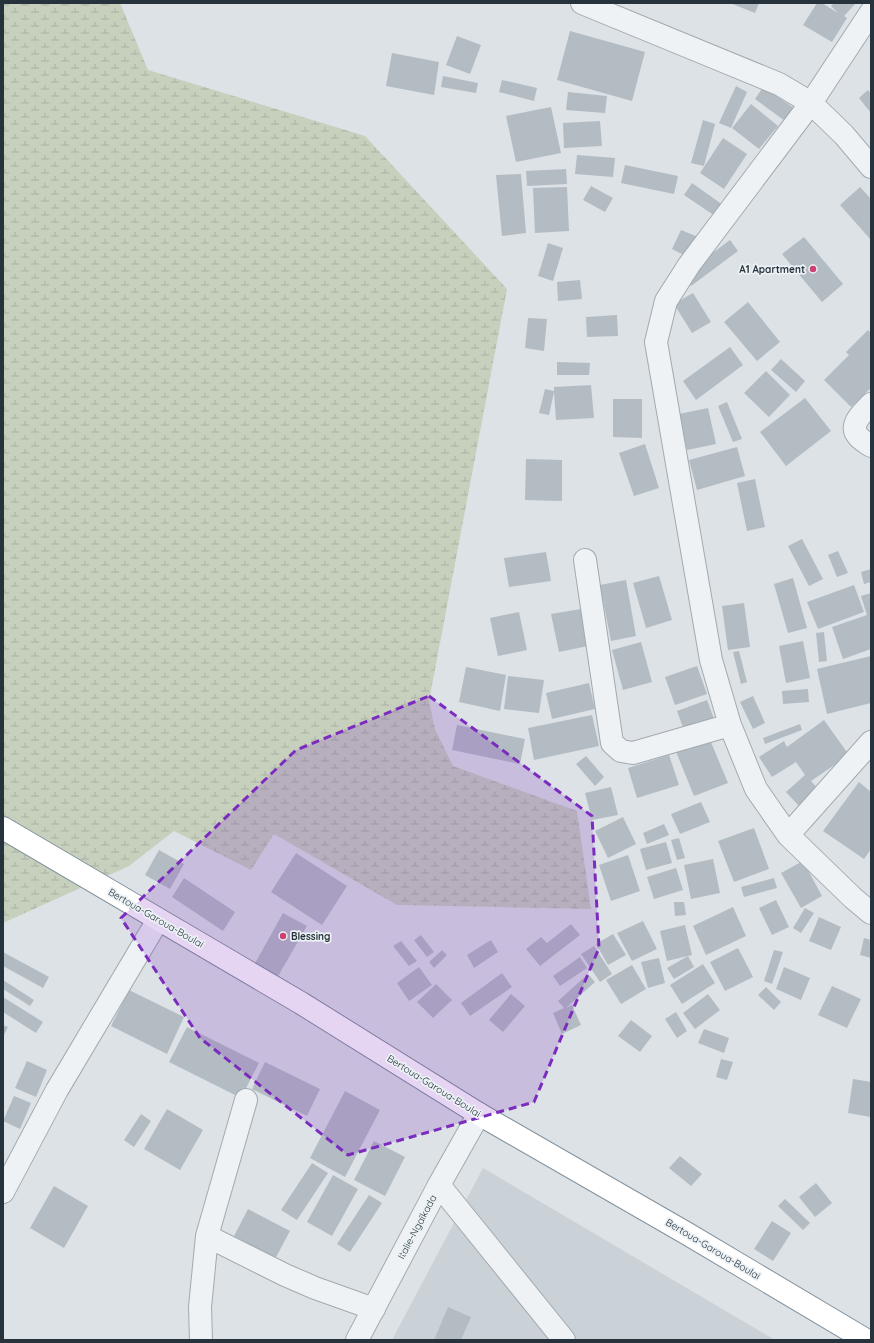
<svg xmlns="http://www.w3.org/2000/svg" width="874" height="1343" viewBox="0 0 874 1343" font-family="Quicksand,sans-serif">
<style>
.built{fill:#cad2d8}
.wetland{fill:url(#wetland-marsh)}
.building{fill:#b4bcc3}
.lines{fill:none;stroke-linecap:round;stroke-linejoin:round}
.minor-casing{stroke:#a2aab0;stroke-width:24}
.tertiary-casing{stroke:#a2aab0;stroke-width:24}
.trunk-casing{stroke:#84929d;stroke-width:24}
.minor{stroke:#eff2f5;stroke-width:22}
.tertiary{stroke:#eff2f5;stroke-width:22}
.trunk{stroke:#fff;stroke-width:22}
.marked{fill:#7b2cbf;fill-opacity:0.2;stroke:#7b2cbf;stroke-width:3;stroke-dasharray:8 5;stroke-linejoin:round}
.poi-dot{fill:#cc4170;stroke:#ebf1f4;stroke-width:1.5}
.labels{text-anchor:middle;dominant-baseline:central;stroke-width:3.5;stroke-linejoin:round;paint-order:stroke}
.poi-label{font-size:10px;font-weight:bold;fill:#26323c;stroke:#ebf1f4;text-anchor:end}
.street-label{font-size:10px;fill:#26323c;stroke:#ebf1f4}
</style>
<defs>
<pattern id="wetland-marsh" width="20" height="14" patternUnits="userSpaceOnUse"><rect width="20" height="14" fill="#c6d0bd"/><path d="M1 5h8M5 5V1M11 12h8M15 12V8" fill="none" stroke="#aab3a3"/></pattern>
</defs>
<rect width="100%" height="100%" fill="#dce2e6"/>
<path class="built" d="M483,1168l292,172h-383z"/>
<path class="wetland" d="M3,3h117l28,67 217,66 142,153 -78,412 6,28 18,37 124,45 14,98 -194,-4 -123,-71 -23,36 -77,-39 -45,35 -126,57z"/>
<path class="building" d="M730,3h29l-4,10z
M817,3h5l16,10 -7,-7 3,-3h22l-12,13 3,2 -15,24 -29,-17z
M570,31l75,21 -13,49 -75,-21z
M457,36l24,9 -11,29 -24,-9z
M392,53l47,9 -5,33 -48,-9z
M443,76l35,7 -2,10 -35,-6z
M502,80l35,8 -3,13 -35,-9z
M736,86l11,6 -16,36 -12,-5z
M763,87l31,21 -9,13 -30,-22z
M868,90l3,4v19l-12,-15z
M568,92l39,4 -2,17 -39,-3z
M751,104l27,22 -19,23 -27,-21z
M551,107l10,46 -45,9 -10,-46z
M703,120l12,4 -11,42 -13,-3z
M600,121l2,25 -38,2 -1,-25z
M723,138l24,16 -23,35 -24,-16z
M577,155l38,3 -2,19 -38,-3z
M625,165l53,11 -4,18 -53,-11z
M566,169l1,15 -40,2 -1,-15z
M521,174l5,59 -24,3 -6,-61z
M692,183l31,22 -8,11 -31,-21z
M591,186l22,12 -8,14 -22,-12z
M567,187l2,44 -34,2 -2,-45z
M860,187l11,12v41l-31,-35z
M681,230l17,7 -10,20 -16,-8z
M804,237l39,47 -21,18 -40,-48z
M730,240l8,11 -47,35 -8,-11z
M548,243l15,5 -10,33 -15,-5z
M580,280l2,19 -24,2 -1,-19z
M693,293l18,29 -19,11 -18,-29z
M748,302l32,40 -23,19 -33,-39z
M617,315l1,21 -31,1 -1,-20z
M528,318l19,1 -3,32 -19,-3z
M868,330l3,3v55l-20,19 -27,-27 25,-25 -3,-3z
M730,347l13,18 -47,35 -13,-19z
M781,359l24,22 -9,11 -25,-22z
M557,362l33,1 -1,12h-32z
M766,371l24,24 -21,22 -25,-24z
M591,385l3,33 -38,2 -2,-28 -5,23 -10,-2 6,-24 9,2v-4z
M805,398l26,33 -45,35 -26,-34z
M613,399h29v39l-29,-1z
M727,402l15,37 -9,3 -15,-36z
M708,408l8,36 -29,6 -8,-36z
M645,444l14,44 -25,8 -15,-43z
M737,447l8,29 -48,14 -8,-30z
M526,459l36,1v41l-37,-1z
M755,479l10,48 -18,4 -10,-48z
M802,539l21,40 -14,7 -21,-40z
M838,551l10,22 -11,4 -9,-22z
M546,552l5,29 -42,6 -5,-29z
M871,569v13l-7,2 -3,-12z
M659,576l13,44 -26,8 -13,-45z
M793,578l14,50 -19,5 -14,-49z
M626,580l10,56 -25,5 -11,-56z
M854,585l10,27 -46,17 -11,-27z
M871,593v56l-28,10 -11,-32 35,-12 -6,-19z
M744,603l6,44 -22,3 -6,-44z
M581,609l7,37 -29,6 -8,-38z
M519,612l8,38 -29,6 -8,-38z
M824,632l3,29 -8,1 -3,-29z
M803,641l7,37 -24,5 -7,-37z
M641,642l11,40 -29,8 -11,-40z
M739,651l8,31 -6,2 -8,-32z
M871,656v47l-44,11 -10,-45z
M697,666l10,28 -32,11 -10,-28z
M466,667l40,8 -6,36 -41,-9z
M508,676l36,4 -5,33 -35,-4z
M589,683l6,26 -43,10 -6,-26z
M808,689l1,13 -26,2 -1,-13z
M753,696l12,27 -12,6 -13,-27z
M707,700l7,19 -30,11 -7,-19z
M592,715l7,31 -65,14 -6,-32z
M824,720l25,35 -38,26 7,8 -19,17 -13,-14 19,-17 -9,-13 -24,15 -13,-20 25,-16 3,6z
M800,724l2,6 -37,14 -2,-6z
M457,725l68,14 -5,25 -68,-14z
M708,735l20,48 -34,13 -19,-47z
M669,755l10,30 -42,13 -9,-30z
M586,756l18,21 -9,9 -19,-22z
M859,782l12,10v57l-7,10 -41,-28z
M611,787l7,28 -26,5 -7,-27z
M701,802l9,20 -30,12 -9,-20z
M623,817l13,27 -28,14 -13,-27z
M664,824l5,11 -22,9 -4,-11z
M754,828l15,41 -35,13 -16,-41z
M679,838l6,20 -8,2 -6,-20z
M666,842l6,21 -26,7 -6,-21z
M159,850l25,14 -14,25 -25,-14z
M296,853l51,33 -25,39 -51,-33z
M628,855l12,36 -29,10 -12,-36z
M713,859l7,34 -29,6 -7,-34z
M803,861l19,35 -21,12 -20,-35z
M676,868l7,22 -29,9 -7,-22z
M184,878l51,34 -12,19 -51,-34z
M774,878l3,10 -33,9 -3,-10z
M776,900l13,27 -17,8 -13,-27z
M674,902h10l2,13 -11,1z
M733,907l13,29 -40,19 -13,-29z
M805,908l9,5 -13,20 -8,-5z
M283,913l24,13 -30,52 -23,-13z
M819,917l22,10 -10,23 -22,-9z
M643,921l14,28 -25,12 -15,-28z
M571,924l9,11 -40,31 -14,-17 15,-12 6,6z
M685,925l7,30 -25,6 -7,-30z
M613,934l13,21 -18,10 -12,-21z
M421,935l13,17 -7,5 -13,-17z
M864,938l7,2v18l-11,-3z
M491,940l7,12 -24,16 -7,-13z
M401,941l16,20 -8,5 -16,-20z
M594,946l18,28 -12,8 -19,-28z
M738,948l15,29 -28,14 -15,-29z
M442,950l5,5 -13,13 -5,-6z
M774,950l9,2 -11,32 -8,-3z
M3,952l46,25 -6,11 -40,-22z
M688,956l6,11 -20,12 -7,-11z
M580,957l7,11 -27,18 -7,-10z
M659,958l6,25 -17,5 -7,-26z
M703,964l12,19 -33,21 -12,-19z
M632,965l14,24 -25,15 -15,-24z
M419,967l13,18 -23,16 -12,-18z
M784,967l26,11 -9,22 -25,-11z
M502,973l10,14 -42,29 -9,-13z
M588,974l7,8 -29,26 6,-3 9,20 -19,9 -9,-21 11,-5 -6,-7z
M3,980l31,20 -4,6 -27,-17z
M436,984l16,16 -19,18 -16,-16z
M832,986l29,13 -14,29 -29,-13z
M766,987l15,15 -7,8 -16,-15z
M129,990l55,27 -17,37 -56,-28z
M511,994l14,12 -22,26 -14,-12z
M708,994l12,16 -25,19 -12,-16z
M3,997l40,25 -7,11 -33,-21z
M676,1012l11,19 -10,7 -12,-19z
M631,1020l21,16 -12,16 -22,-16z
M3,1025l5,2 -5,10z
M187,1027l72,36 -18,35 -72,-36z
M704,1029l25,9 -5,15 -26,-10z
M721,1059l12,3 -6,18 -11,-3z
M27,1061l20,9 -11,27 -21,-9z
M265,1062l55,27 -13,27 -55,-27z
M853,1079l18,3v35l-23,-4z
M345,1091l35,19 -35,67 -35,-19z
M14,1096l17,7 -11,26 -17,-8z
M167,1109l36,21 -23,40 -36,-21z
M141,1114l10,7 -17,26 -10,-7z
M374,1141l31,16 -20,39 -31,-16z
M680,1156l22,18 -11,12 -22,-18z
M312,1163l16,10 -31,47 -16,-10z
M333,1175l25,14 -26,47 -25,-14z
M816,1183l16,20 -17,14 -16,-20z
M54,1186l34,20 -24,42 -34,-20z
M369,1195l13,8 -32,49 -13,-8z
M785,1199l25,24 -7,7 -25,-24z
M248,1209l42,22 -15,28 -41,-23z
M772,1221l19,12 -18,28 -19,-12z
M448,1307l23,10 -10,23h-27z"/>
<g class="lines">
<defs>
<path id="minor" d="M582,3l197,81 32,19 33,32 27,32
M871,12l-60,91 -122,162 -23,36 -10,41 55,318 19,65 26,64 32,46 65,63 18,15
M871,404c-7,8 -23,20 -13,32 3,4 9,7 13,10
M585,560l27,183 9,8 12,2 97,-28
M788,835l83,-93
M439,1185l125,155
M3,1192l54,-102 101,-170
M207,1236l78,39 30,13 59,21
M201,1340l-1,-33 7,-71 39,-136"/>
<path id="tertiary" d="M357,1340l82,-155 40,-71"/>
<path id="trunk" d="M3,828l298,175 178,111 207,119 180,107"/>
</defs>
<use href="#minor" class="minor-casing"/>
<use href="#tertiary" class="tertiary-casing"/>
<use href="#trunk" class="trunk-casing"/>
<use href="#minor" class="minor"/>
<use href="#tertiary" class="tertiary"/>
<use href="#trunk" class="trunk"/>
</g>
<path class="marked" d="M429,696l163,120 7,132 -65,154 -186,53 -148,-117 -79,-120 175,-168z"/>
<g class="poi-dot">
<circle cx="813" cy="269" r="4"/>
<circle cx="283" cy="936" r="4"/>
</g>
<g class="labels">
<g class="poi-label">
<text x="805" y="269">A1 Apartment</text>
<text x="291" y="936" text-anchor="start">Blessing</text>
</g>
<g class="street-label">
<text transform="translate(156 918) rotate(30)">Bertoua-Garoua-Boulai</text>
<text transform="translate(434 1086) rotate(32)">Bertoua-Garoua-Boulai</text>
<text transform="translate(417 1227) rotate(-62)">Italie-Ngaîkada</text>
<text transform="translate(713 1249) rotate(31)">Bertoua-Garoua-Boulai</text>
</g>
</g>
<rect width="874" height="1343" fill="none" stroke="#26323c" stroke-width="8"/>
</svg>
